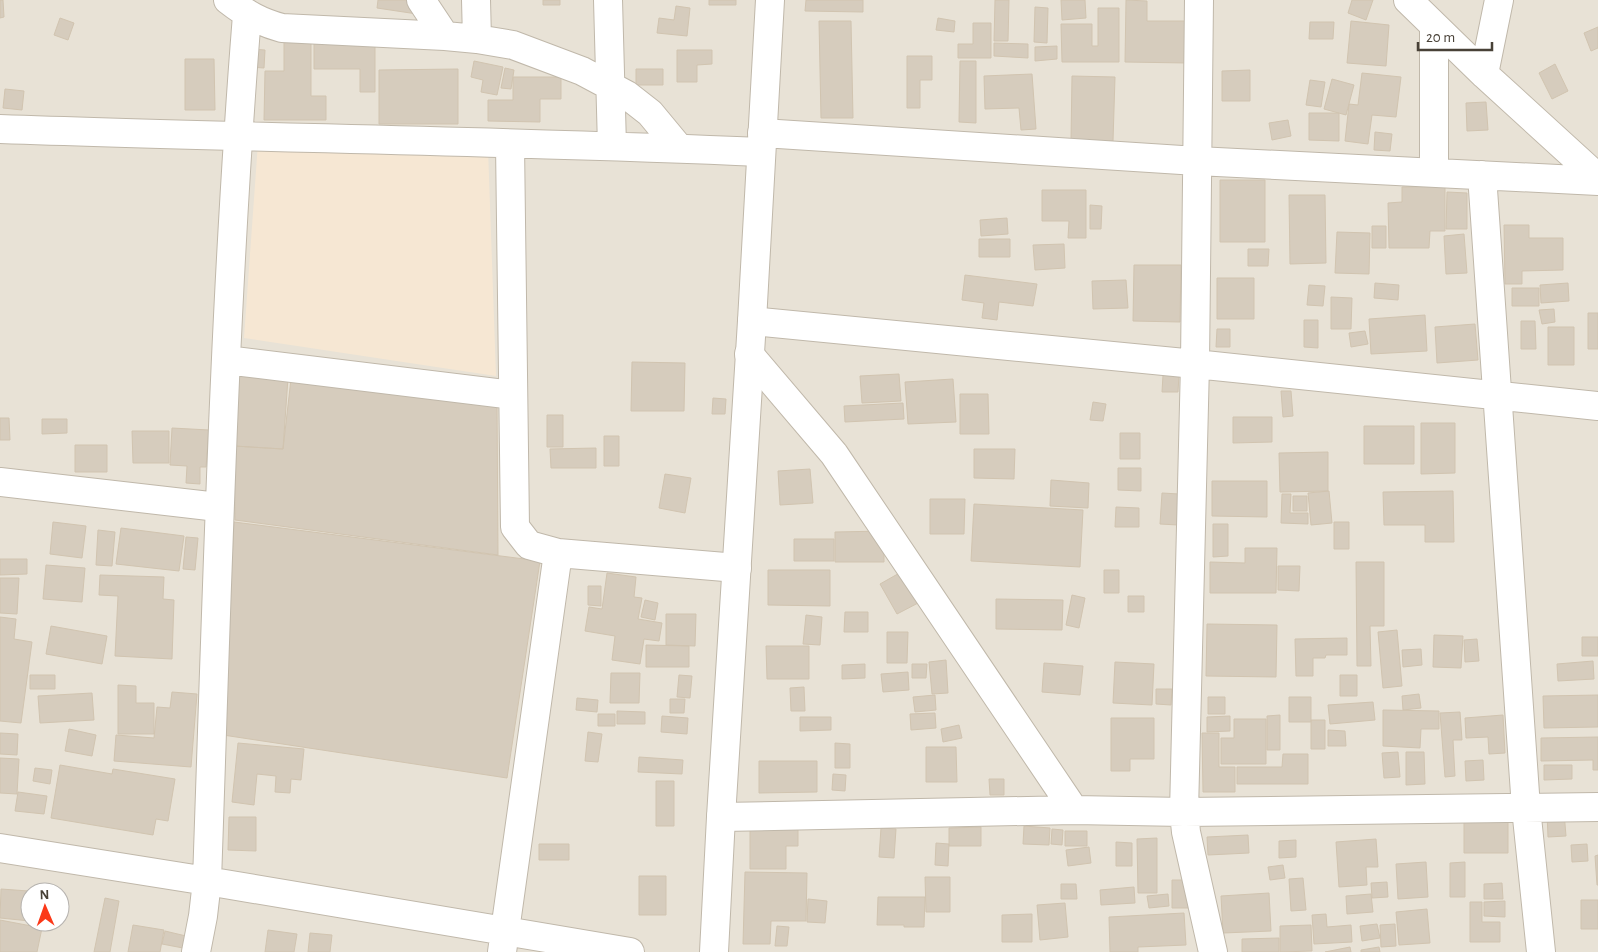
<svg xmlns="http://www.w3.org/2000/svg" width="1598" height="952" viewBox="0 0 1598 952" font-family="'Alegreya Sans',sans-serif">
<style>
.residential{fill:#e8e2d6;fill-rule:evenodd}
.commercial{fill:#f6e7d3}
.building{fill:#d6ccbd;stroke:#d1c4b0}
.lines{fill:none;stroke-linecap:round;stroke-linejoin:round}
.minor-casing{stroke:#c0b8aa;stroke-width:30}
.tertiary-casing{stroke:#c0b8aa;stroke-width:30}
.minor{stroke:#fff;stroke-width:28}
.tertiary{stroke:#fff;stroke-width:28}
</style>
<rect width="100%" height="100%" fill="#f4f0e8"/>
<path class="residential" d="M0,0h1598v952h-1598zM30,892h30v30h-30z"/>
<path class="commercial" d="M258,143l230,6 8,227 -252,-38z"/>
<path class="building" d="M0,0h3l1,17 -4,1z
M378,0h41l-2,14 -40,-6z
M543,0h17v5h-17z
M709,0h27v5h-27z
M806,0h57v12l-58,-1z
M995,0h14l-1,41h-14z
M1061,0h24l1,18 -24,2z
M1126,0l21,1v20h40v42l-62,-1z
M1352,0h21l-7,20 -18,-7z
M676,6l14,2 -3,28 -30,-3 2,-15 15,2z
M1035,7l13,1 -1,35 -13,-1z
M1098,8h21v54h-57l-1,-38h31v22h6z
M60,18l14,5 -6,17 -14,-5z
M938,18l17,3 -1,11 -18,-2z
M819,21h32l2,97h-32z
M1351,21l38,4 -3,41 -39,-3z
M1310,22h24l-1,17h-24z
M973,23h18v35h-33v-14h15z
M1598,27v21l-7,3 -7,-18z
M311,39v57h15v24h-62l1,-49h19v-31z
M314,43h61v49h-15v-23h-46z
M994,43l34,1v14l-34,-2z
M1057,46v13l-22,2v-14z
M251,49l14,1 -1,18 -14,-1z
M677,50h35v14l-15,1v17h-20z
M907,56h25v24h-12v28h-13z
M185,59h29l1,51h-30z
M474,61l29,6 -6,28 -16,-3 2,-12 -12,-3z
M960,61h16v62l-17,-1z
M1555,64l13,27 -16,8 -13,-26z
M505,68l9,2 -3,19 -10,-1z
M458,69v55h-79v-54z
M636,69h27v16h-27z
M1250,70v31h-28v-30z
M1362,73l39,4 -5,40 -24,-2 -4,29 -23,-3 4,-37 9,1z
M1032,74l4,55 -15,1 -2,-22 -34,1 -1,-33z
M1072,76l43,1 -2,64 -42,-1z
M513,77h48v22h-21v23l-52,-1v-21h25z
M1332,79l22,6 -8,30 -22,-6z
M1310,80l15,2 -4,25 -15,-2z
M5,89l19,2 -2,19 -19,-2z
M1486,102l2,28 -21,1 -1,-28z
M1309,113h30v28l-30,-1z
M1288,120l3,16 -19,4 -3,-17z
M1375,132l17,2 -2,17 -16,-1z
M1220,180h45v62h-45z
M1445,186v45h-15l-1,17h-40l-1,-45 14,-1v-15z
M1042,190h44v48h-18l1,-17h-27z
M1447,192l20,1v36h-21z
M1289,195h36l1,68 -36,1z
M1090,205l12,1 -1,23h-11z
M1007,218l1,16 -27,2 -1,-16z
M1504,225h25v13h34v32l-41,1v13h-17z
M1372,226h14v22h-14z
M1337,232l33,1 -1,41 -34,-1z
M1464,234l3,39 -21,1 -2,-38z
M979,239h31v18h-31z
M1064,244l1,24 -30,2 -2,-25z
M1248,249h21l-1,17h-20z
M1134,265h47l-1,57 -47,-1z
M965,275l72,9 -4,22 -34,-4 -2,18 -15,-2 2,-15 -22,-3z
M1217,278h37v41h-37z
M1126,280l2,28 -35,1 -1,-28z
M1375,283l24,2 -1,15 -24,-2z
M1568,283l1,18 -28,2 -1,-18z
M1309,285l16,1 -2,20 -16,-1z
M1512,288h27v18h-27z
M1331,297l21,1 -1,31h-20z
M1554,309l1,13 -13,2 -3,-14z
M1588,313h10v36h-10z
M1425,315l2,36 -56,3 -2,-35z
M1304,320h14v28l-14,-1z
M1521,321h14l1,28h-15z
M1475,324l3,36 -41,3 -2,-36z
M1548,327h26v38h-26z
M1217,329h13v18h-14z
M1365,331l3,13 -17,3 -2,-14z
M632,362l53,1 -1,48h-53z
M236,374l52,4 -5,71 -49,-3z
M899,374l2,27 -39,2 -2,-27z
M1163,375h16l-1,17h-16z
M291,379l206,24 1,152 -263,-35 -1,-74 49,3z
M953,379l3,43 -48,2 -3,-42z
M1281,391h10l2,25 -10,1z
M960,394h28l1,40h-29z
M713,398l13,1 -1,15h-13z
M1093,402l13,2 -3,17 -13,-1z
M903,403l1,16 -59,3 -1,-16z
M547,415h16v32h-16z
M1233,417h39v25l-39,1z
M0,418h9l1,22h-10z
M42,419h25v14l-25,1z
M1421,423h34v50l-34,1z
M1364,426h50v38h-50z
M172,428l37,2 -3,37h-6v17l-14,-1 1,-17 -17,-1z
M132,431h37v32h-36z
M1120,433h20v26h-20z
M604,436h15v30h-15z
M75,445h32v27h-32z
M596,448v20h-45l-1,-19z
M974,449h41l-1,30 -40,-1z
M1328,452v39l-48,1 -1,-39z
M1118,468h23v23l-23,-1z
M810,469l3,34 -33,2 -2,-34z
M665,474l26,4 -6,35 -26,-5z
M1051,480l38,3 -1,25 -38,-2z
M1212,481h55v36l-55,-1z
M1329,491l3,32 -21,2 -3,-32z
M1453,491l1,51h-29v-17h-41l-1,-33z
M1162,493l17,1 -1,31 -18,-1z
M1282,494h9l-1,19h18v11l-27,-1z
M1293,496h14v15h-14z
M930,499h35l-1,35h-34z
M974,504l109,6 -3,57 -109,-6z
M1116,507l23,1v19h-24z
M53,522l33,4 -4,32 -32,-4z
M234,522l306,39 -33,217 -284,-43z
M1334,522h15v27h-15z
M1213,524h15v32l-15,1z
M121,528l63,8 -5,35 -63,-7z
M98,530l17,2 -3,34 -16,-1z
M884,531v31h-49v-30z
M186,537l12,1 -3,32 -12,-1z
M794,539h40v22h-40z
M1245,548h32l-1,45h-66v-31l35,1z
M0,559h27v15l-27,1z
M1356,562h28v64h-14l1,40h-14z
M46,565l39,3 -3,34 -39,-3z
M1278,566h22l-1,25 -21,-1z
M768,570h62v36l-62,-1z
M1104,570h15v23h-15z
M903,571l17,31 -23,12 -17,-30z
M607,573l29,4 -2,20 8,1 -4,21 24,4 -3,18 -15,-2 -4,25 -28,-4 3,-24 -30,-5 4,-24 13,2z
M100,575l64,2 -1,22 11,1 -2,59 -57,-3 3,-60 -19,-1z
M0,578h19l-2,36 -17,-1z
M588,586h13v20l-13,-1z
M1072,595l13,3 -6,30 -13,-3z
M1128,596h16v16h-16z
M996,599l67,1 -1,30 -66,-1z
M645,600l13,3 -3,17 -14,-3z
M845,612h23v20h-24z
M666,614h30l-1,32 -29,-1z
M806,615l16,2 -2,28 -17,-1z
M0,617l16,2 -2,20 18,3 -11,81 -21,-2z
M1207,624l70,1 -1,52 -70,-1z
M51,626l56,10 -5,28 -56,-10z
M1397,630l5,56 -19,2 -5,-56z
M887,632h21l-1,31h-20z
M1434,635l29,1 -2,32 -28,-1z
M1582,637h16v19h-16z
M1347,638v17h-21l-1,3h-12v18h-17l-1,-37z
M1477,639l2,22 -14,1 -1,-22z
M646,645l43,1v21h-43z
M766,646h43v33h-42z
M1421,649l1,16 -19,2 -1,-17z
M946,660l2,33 -16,1 -3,-32z
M1593,661l1,18 -36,2 -1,-17z
M1115,662l39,2 -2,41 -39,-2z
M1044,663l39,3 -3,29 -38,-3z
M865,664v14l-23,1v-14z
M912,664h15l-1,14h-14z
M908,672l1,18 -26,2 -2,-18z
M611,673h29l-1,30h-29z
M30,675h25v14h-25z
M679,675l13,1 -2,22 -13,-1z
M1340,675h17v21h-17z
M118,685l18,1v17h18v31h-36z
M804,687l1,24h-14l-1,-23z
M1156,689h16l-1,16 -15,-1z
M172,692l25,2 -6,73 -77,-6 2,-26 38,3 3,-31 13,1z
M92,693l2,27 -54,3 -2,-27z
M1419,694l2,14 -18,2 -1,-14z
M935,695l1,15 -21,2 -2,-15z
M1598,695v32l-54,1 -1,-32z
M1208,697h17v17h-17z
M1289,697h22v25h-22z
M577,698l21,2 -1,12 -21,-2z
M670,699h15l-1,14h-14z
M1373,702l2,18 -45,4 -2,-19z
M1383,710l56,1v18h-18l-1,19 -37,-2z
M617,711l28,1v12h-28z
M1460,712l2,28h-9l2,36 -10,1 -5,-64z
M935,713l1,15 -25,2 -1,-16z
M598,714h17v12h-17z
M1280,715v35h-13v-34z
M1503,715l2,38 -16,1 -1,-17 -22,1 -1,-20z
M662,716l26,2 -1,16 -26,-2z
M1230,716v15l-23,1v-15z
M800,717h31v13l-31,1z
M1111,718h43v41h-24v12h-19z
M1234,719h32v45h-45v-26h13z
M1311,720h14v29h-14z
M959,725l3,13 -19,4 -2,-13z
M69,729l27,6 -4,21 -27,-5z
M1328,730l17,1 1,15h-18z
M588,732l14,2 -4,28 -13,-1z
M0,733l18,1 -1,21 -17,-1z
M1202,733h17v34h16v25h-32z
M1598,737v33h-5v-10l-52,1v-23z
M238,743l66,6 -3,31 -10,-1 -1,14 -15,-1 1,-16 -19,-2 -3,31 -22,-3z
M835,743l15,1v24h-15z
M926,747h30l1,35h-31z
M1398,752l2,25 -16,1 -2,-25z
M1406,752h18l1,32 -19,1z
M1283,754h25v30h-71v-17h45z
M639,757l44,3 -1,14 -44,-2z
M0,758l19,1 -2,35 -17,-1z
M1483,760l1,20 -18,1 -1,-20z
M759,761h58v31l-58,1z
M60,765l52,9 1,-5 62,10 -7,42 -12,-2 -3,16 -102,-17z
M1544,765h28v14l-28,1z
M35,768l17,2 -2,14 -17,-3z
M833,774l13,1 -1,16 -13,-1z
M989,779h15v16h-14z
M656,781h18v45h-18z
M18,792l29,4 -3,18 -29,-3z
M1564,812l2,24 -18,1 -1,-24z
M229,817h27v34l-28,-1z
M1464,822h44v31h-44z
M750,824h48v22h-12v23h-36z
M1024,826l26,2 -1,17 -26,-1z
M981,827v19h-32v-18z
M881,828l15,1 -2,29 -15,-1z
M1052,829l11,1 -1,15 -11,-1z
M1065,831h22v15h-22z
M1248,835l1,18 -41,2 -1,-18z
M1157,838v55h-19l-1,-54z
M1376,839l2,28h-12l1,18 -28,2 -3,-45z
M1296,840v17l-17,1v-17z
M1116,842l16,1v23h-16z
M936,843l13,1 -1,22 -13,-1z
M539,844h30v16h-30z
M1587,844l1,17 -16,1 -1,-17z
M1089,847l2,16 -23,3 -2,-16z
M1598,855v30h-1l-2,-29z
M1426,862l2,35 -30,2 -2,-35z
M1465,862v35h-15v-34z
M1283,865l2,13 -15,2 -2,-13z
M745,872l62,1 -1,48h-35l-1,23h-27z
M639,876h27v39h-27z
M925,877h25v35h-24z
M1303,878l3,32 -15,1 -2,-32z
M1172,880h19v28h-19z
M1387,882l1,15 -16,1 -1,-15z
M1502,883l1,16h-19v-15z
M1061,884h15l1,15h-16z
M1134,887l1,16 -34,2 -1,-15z
M1,889l41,3h-12v29l-30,-3z
M1269,893l2,38 -48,2 -2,-37z
M1168,894l1,12 -20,2 -2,-12z
M1371,894l2,18 -26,2 -1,-18z
M878,897h47l-1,30h-20v-2h-27z
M105,898l14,3 -9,51h-16z
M808,899l19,2 -2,22 -18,-1z
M1581,900h17v29h-17z
M1505,901v16l-21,-1v-14z
M1470,902h12v20h18v20h-30z
M1065,903l3,34 -28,3 -3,-35z
M1427,909l3,34 -31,2 -3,-33z
M1184,913l2,32 -48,2v5h-28l-1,-35z
M1032,914v28h-30v-27z
M1326,914l1,13 24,-2 1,17 -38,2 -2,-29z
M0,920l42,8 -5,24h-37z
M1377,924l3,14 -18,3 -2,-15z
M1395,924l1,22 -15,1 -1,-22z
M133,925l31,5 -4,22h-32z
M1311,925l1,26 -32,1v-26z
M777,926l12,1 -2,19h-12z
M268,930l29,4 -3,18h-29z
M165,931l21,5 -3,12 -21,-4z
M310,933l22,2 -2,17h-22z
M1279,938v14h-37v-13z
M1350,947l1,5h-26z
M1379,947l1,5h-19v-2z"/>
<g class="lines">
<defs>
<path id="minor" d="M228,0c18,14 32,22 54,28l163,8 32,3 36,6 69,26 45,24 23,18 29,35
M421,0l24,36
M476,0l1,39
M608,0l4,146
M1199,0l-4,364 -11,448 2,20 27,120
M1408,0l76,74 114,104
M1484,74l15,-74
M0,129c254,9 507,12 761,23
M762,133l435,28 401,20
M510,144l5,383 14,18 29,8 179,15
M1434,172v-145
M1482,175l44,633 15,144
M752,321l443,43 403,42
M749,354l85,100 240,356
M226,360l287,35
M0,482l218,25
M721,817l353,-7 110,2 414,-5
M0,848l207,33 423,71
M196,952l7,-36 4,-35c10,-289 17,-578 40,-866
M502,952l56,-399"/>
<path id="tertiary" d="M714,952l7,-135 31,-496 18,-321"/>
</defs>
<use href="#minor" class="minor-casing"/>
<use href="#tertiary" class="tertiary-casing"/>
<use href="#minor" class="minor"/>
<use href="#tertiary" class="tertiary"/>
</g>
<g transform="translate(45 907) rotate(358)"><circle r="24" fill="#ffffff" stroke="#b6b3af"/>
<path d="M0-4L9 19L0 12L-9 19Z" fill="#fb3818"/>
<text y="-8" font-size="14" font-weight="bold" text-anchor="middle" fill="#484137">N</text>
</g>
<path d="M1418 42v8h74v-8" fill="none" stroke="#484137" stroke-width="2.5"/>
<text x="1426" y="42" font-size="15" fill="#484137" stroke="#ffffff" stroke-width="4" paint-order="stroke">20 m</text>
</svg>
